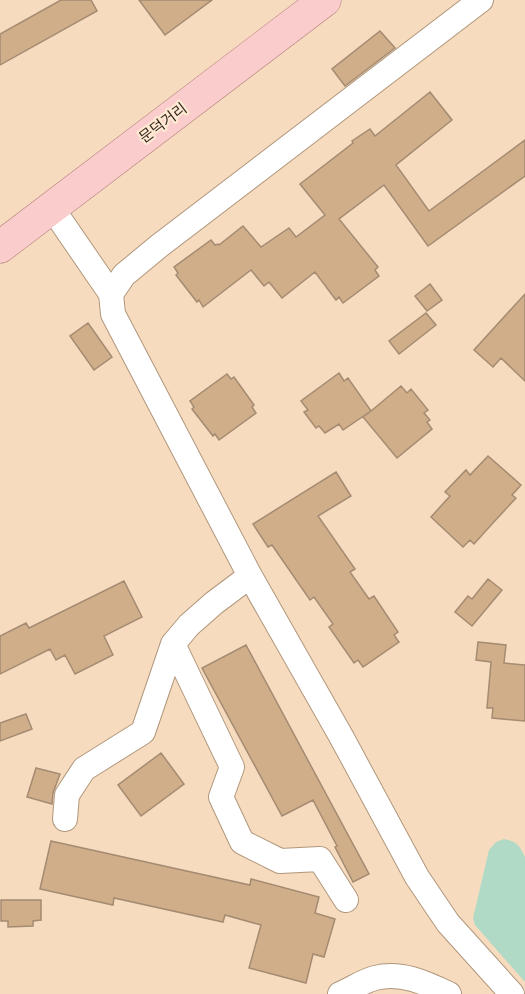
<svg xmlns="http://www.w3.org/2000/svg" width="525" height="994" viewBox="0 0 525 994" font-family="'Roboto Serif','Noto Sans KR',serif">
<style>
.green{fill:#b1dac6}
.building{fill:#d0ae8a;stroke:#a48b71;stroke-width:1.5}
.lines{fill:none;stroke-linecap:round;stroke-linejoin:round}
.minor-casing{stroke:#b0977c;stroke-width:26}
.major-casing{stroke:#b37d79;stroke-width:33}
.minor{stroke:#fff;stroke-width:24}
.major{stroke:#facccc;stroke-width:32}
.labels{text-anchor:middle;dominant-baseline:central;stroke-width:4.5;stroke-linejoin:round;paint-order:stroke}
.street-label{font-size:15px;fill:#342a1f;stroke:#ffe9d2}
</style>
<rect width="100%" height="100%" fill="#f6dbbf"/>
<path class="green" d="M504,839c14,3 15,6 21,18v125l-50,-57 -2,-7 16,-68 7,-8z"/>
<path class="building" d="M61,0h30l6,11 -97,54v-31z
M139,0h73l-47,35z
M380,31l15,17 -50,38 -13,-17z
M430,92l22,28 -56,45 33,46 96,-71v36l-97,70 -44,-61 -45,34 39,48 -3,3 4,6 -36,27 -4,-6 -3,3 -21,-28 -33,26 -13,-16 -5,4 -13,-16 -48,37 -4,-7 -2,2 -21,-27 2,-2 -4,-6 37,-27 4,5 3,-1 1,1 24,-19 18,21 28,-19 7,9 29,-22 -25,-31 53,-41 -1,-2 18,-12 5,7z
M430,284l12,16 -15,11 -12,-15z
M525,294v87l-24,-23 -8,9 -19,-17z
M426,313l10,12 -37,29 -10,-13z
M88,323l24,34 -18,13 -24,-34z
M339,373l5,8 4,-3 23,33 30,-25 6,7 4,-4 17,21 -4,3 6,7 -3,2 5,7 -35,29 -34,-41 8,-6 -28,19 -4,-6 -14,9 -6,-7 -3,2 -12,-16 4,-2 -7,-9z
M227,374l4,5 3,-2 20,28 -2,2 4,6 -37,27 -4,-6 -2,2 -21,-27 2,-2 -4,-6z
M488,456l33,29 -9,10 4,3 -24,26 -18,20 -4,-4 -7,7 -32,-30 19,-21 -5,-4 21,-22 4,5z
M336,472l15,24 -33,20 37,53 -5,3 19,27 5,-3 24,36 -4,3 5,7 -36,25 -5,-7 -4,3 -25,-36 4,-3 -19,-27 -4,3 -38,-55 -4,2 -15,-23z
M488,579l14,11 -30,36 -17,-14 13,-16 4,3z
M124,581l18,36 -38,19 9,19 -38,19 -10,-19 -9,5 -6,-11 -50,25v-38l26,-13 3,5z
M478,642l28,3 -2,18 21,2v56l-33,-3 1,-10h-6l4,-46 -15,-2z
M246,645l123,229 -16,8 -18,-35 2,-1 -24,-46 -31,16 -80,-148z
M26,714l6,15 -32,12v-18z
M161,753l23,31 -43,32 -23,-31z
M36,768l24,6 -7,19 -1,11 -25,-7z
M51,841l199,44 1,-6 68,18 -4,16 20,6 -11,38 -11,-3 -7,29 -57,-15 12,-43 -36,-10 -2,7 -109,-24 -1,7 -73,-16z
M1,900h40v20l-8,1v5l-25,1v-6h-7z"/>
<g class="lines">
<defs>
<path id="minor" d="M481,0l-322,246 -35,29 -13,19 2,20 137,262 92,162 75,139 31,46 64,71
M52,208l59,86
M173,644l59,123 -11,30 21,45 38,19 40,-2 26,41
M65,819l2,-24 17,-26 59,-37 30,-88 16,-19 25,-22 36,-27
M340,994c12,-5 23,-13 35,-16 26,-7 51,5 74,16"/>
<path id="major" d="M0,247l325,-247"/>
</defs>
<use href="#minor" class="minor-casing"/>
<use href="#major" class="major-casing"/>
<use href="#minor" class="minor"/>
<use href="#major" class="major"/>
</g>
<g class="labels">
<g class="street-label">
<text transform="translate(163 123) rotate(-37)">문덕거리</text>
</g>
</g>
</svg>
